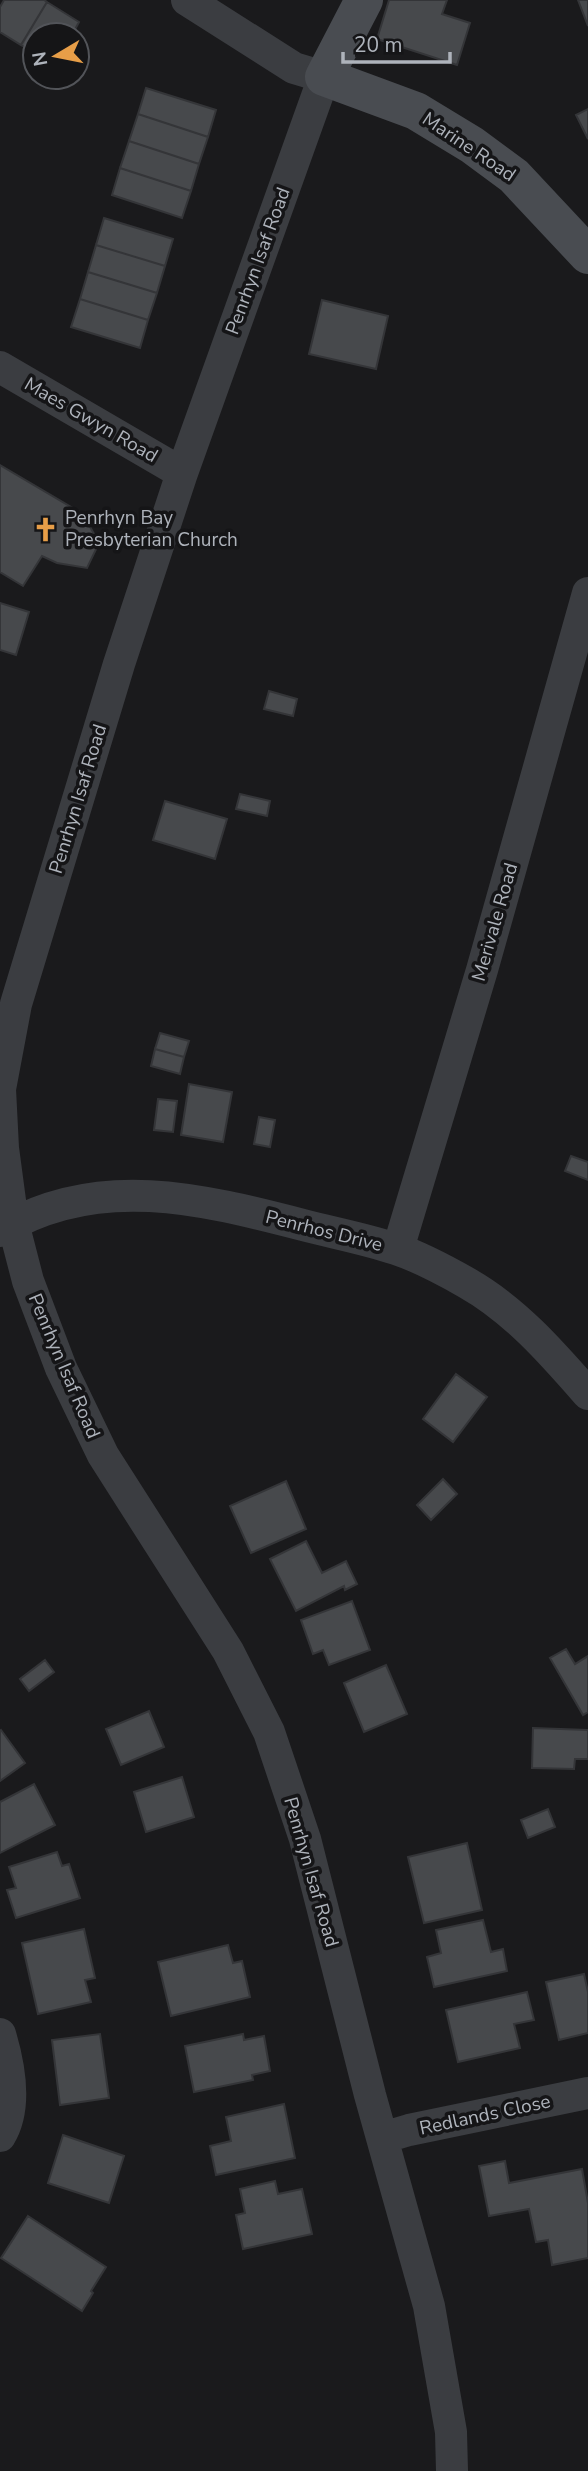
<svg xmlns="http://www.w3.org/2000/svg" width="588" height="2471" viewBox="0 0 588 2471" font-family="'Nunito Sans',sans-serif">
<style>
.building{fill:#47494c;stroke:#343538;stroke-width:2}
.lines{fill:none;stroke-linecap:round;stroke-linejoin:round}
.street{stroke:#3b3d41;stroke-width:32}
.secondary{stroke:#494c51;stroke-width:38}
.labels{text-anchor:middle;dominant-baseline:central;stroke-width:7;stroke-linejoin:round;paint-order:stroke}
.street-label{font-size:19px;fill:#aeb3bb;stroke:#151517}
.poi-label{font-size:19px;fill:#aeb3bb;stroke:#151517;text-anchor:start}
</style>
<rect width="100%" height="100%" fill="#1a1a1c"/>
<path class="building" d="M4,0h40l3,2 -26,43 -21,-13v-25z
M389,0h58l-5,14 28,9 -13,42 -80,-26z
M578,0h10v26z
M47,2l32,20 -7,13h-37v18l-14,-8z
M146,88l70,22 -8,27 -70,-23z
M588,109v30l-12,-24z
M138,114l70,23 -9,27 -70,-23z
M129,141l70,23 -8,27 -71,-23z
M120,168l71,23 -9,27 -70,-23z
M104,218l69,21 -8,27 -69,-21z
M96,245l69,21 -8,27 -69,-21z
M88,272l69,21 -9,27 -68,-21z
M80,299l68,21 -8,28 -69,-21z
M322,300l66,16 -12,53 -67,-15z
M0,465l83,49 16,29 -12,25 -30,-5 -15,-7 -19,30 -23,-14z
M0,603l29,9 -13,43 -16,-5z
M269,691l28,8 -4,17 -29,-7z
M240,794l30,7 -3,15 -31,-7z
M165,801l62,18 -12,40 -62,-19z
M160,1033l29,8 -5,16 -29,-8z
M155,1049l29,8 -4,17 -29,-8z
M189,1084l43,8 -9,50 -42,-7z
M158,1099l19,2 -4,31 -19,-2z
M259,1117l16,3 -5,27 -16,-3z
M571,1156l17,6v18l-23,-9z
M456,1374l31,23 -34,45 -30,-23z
M443,1479l14,15 -26,26 -14,-15z
M286,1481l20,48 -55,24 -21,-47z
M306,1541l16,32 24,-12 11,23 -12,6 -1,-4 -48,25 -26,-52z
M352,1601l18,49 -41,15 -6,-15 -10,4 -12,-34z
M566,1649l9,15 13,-8v56l-5,3 -33,-57z
M45,1660l9,12 -25,19 -9,-12z
M386,1665l21,49 -43,18 -20,-49z
M149,1711l15,36 -43,18 -15,-36z
M533,1728l55,2v29h-13l-1,10 -42,-1z
M1,1730l24,33 -25,18v-50z
M182,1777l12,40 -48,15 -12,-40z
M34,1784l21,41 -55,28v-51z
M548,1809l7,18 -27,11 -7,-18z
M467,1843l15,67 -58,13 -16,-66z
M57,1852l5,14 7,-2 11,34 -64,20 -9,-28 9,-2 -7,-21z
M483,1920l8,32 12,-3 4,22 -73,16 -7,-30 14,-4 -5,-23z
M84,1929l11,49 -10,2 6,22 -53,12 -16,-71z
M228,1945l5,18 9,-2 8,36 -79,19 -13,-54z
M584,1974l4,18v41l-29,7 -13,-58z
M527,1992l7,28 -20,4 6,24 -62,14 -12,-52z
M100,2034l9,64 -49,7 -8,-65z
M243,2034l1,6 20,-4 6,35 -18,4 1,5 -59,12 -9,-46z
M284,2104l11,54 -79,17 -6,-29 21,-5 -5,-24z
M63,2135l61,21 -15,47 -61,-20z
M505,2161l4,22 73,-14 6,34v55l-36,7 -4,-25 -12,2 -7,-33 -40,7 -10,-50z
M275,2181l3,13 24,-5 10,45 -69,15 -7,-34 9,-2 -5,-24z
M28,2216l78,51 -15,24 2,2 -11,18 -81,-53z"/>
<g class="lines">
<path class="street" d="M187,0l107,68 30,9 -142,396 -63,191 -103,340 -16,85 3,59 10,75 15,58 33,87 42,87 125,196 41,81 36,107 65,256 59,211 22,126 1,39
M0,367l182,106
M0,1231c97,-59 202,-32 303,-6 31,8 63,14 93,24 24,8 50,22 71,34 48,27 86,71 121,111
M398,1249l84,-279 106,-377
M0,2034c9,30 18,73 0,102
M382,2138l27,-8 179,-37"/>
<path class="secondary" d="M364,0l-40,77 92,34 56,34 42,31 74,79"/>
</g>
<defs>
<symbol id="church-bare" viewBox="-9 -9 18 18"><path d="M-1.2-6h2.4v3.5h3.3v2.4h-3.3V6h-2.4V-.1h-3.3v-2.4h3.3Z" fill="#e79e48" stroke="#151517" stroke-width="2.5" paint-order="stroke"/></symbol>
</defs>
<g fill-rule="evenodd">
<use href="#church-bare" x="28" y="512" width="35" height="35"/>
</g>
<g class="labels">
<g class="street-label">
<text transform="translate(469 147) rotate(34)">Marine Road</text>
<text transform="translate(258 261) rotate(-70)">Penrhyn Isaf Road</text>
<text transform="translate(91 420) rotate(30)">Maes Gwyn Road</text>
<text transform="translate(78 799) rotate(-73)">Penrhyn Isaf Road</text>
<text transform="translate(495 922) rotate(-74)">Merivale Road</text>
<text transform="translate(324 1231) rotate(14)">Penrhos Drive</text>
<text transform="translate(64 1366) rotate(67)">Penrhyn Isaf Road</text>
<text transform="translate(311 1872) rotate(74)">Penrhyn Isaf Road</text>
<text transform="translate(485 2115) rotate(-12)">Redlands Close</text>
</g>
<g class="poi-label">
<text x="65" y="518">Penrhyn Bay<tspan x="65" dy="22">Presbyterian Church</tspan></text>
</g>
</g>
<g transform="translate(56 56) rotate(260)"><circle r="33" fill="#151517" stroke="#525459" stroke-width="2"/>
<path d="M0-5L12 26L0 18L-12 26Z" fill="#e79e48"/>
<text y="-10" font-size="19" font-weight="bold" text-anchor="middle" fill="#aeb3bb">N</text>
</g>
<path d="M343 52v10h107v-10" fill="none" stroke="#aeb3bb" stroke-width="3.5"/>
<text x="354" y="52" font-size="21" fill="#aeb3bb" stroke="#151517" stroke-width="5" paint-order="stroke">20 m</text>
</svg>
